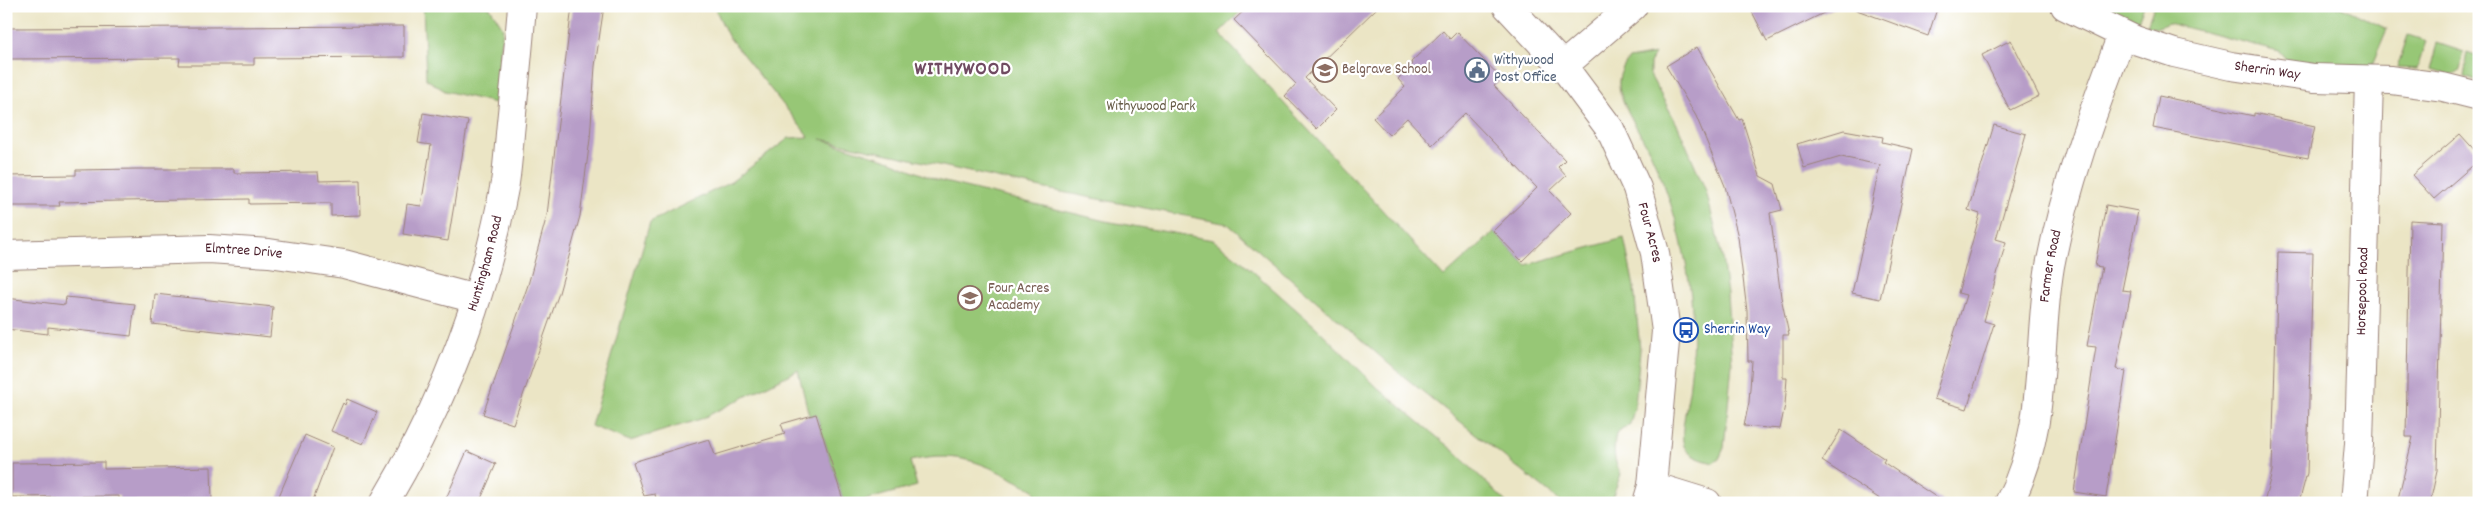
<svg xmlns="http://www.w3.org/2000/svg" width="2485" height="509" viewBox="0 0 2485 509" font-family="Dekko,sans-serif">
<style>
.green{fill:#97c776;stroke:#707350}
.building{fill:#b79dc8}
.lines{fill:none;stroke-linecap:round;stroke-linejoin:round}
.minor-casing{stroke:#9a8278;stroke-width:30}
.minor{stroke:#fff;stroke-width:28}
.labels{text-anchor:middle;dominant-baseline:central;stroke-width:4.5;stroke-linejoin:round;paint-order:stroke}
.service-label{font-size:15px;fill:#4e5e75;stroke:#fff;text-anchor:start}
.education-label{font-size:15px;fill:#785e54;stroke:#fff;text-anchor:start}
.street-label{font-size:15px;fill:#4a1f2b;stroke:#fff}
.park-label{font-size:15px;fill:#655a45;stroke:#fff}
.transit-label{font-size:15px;fill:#164399;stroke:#fff;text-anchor:start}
.district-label{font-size:20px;font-weight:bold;letter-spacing:1px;fill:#704b62;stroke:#fff}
</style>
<rect width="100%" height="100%" fill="#fff"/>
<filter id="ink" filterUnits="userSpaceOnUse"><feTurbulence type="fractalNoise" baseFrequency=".02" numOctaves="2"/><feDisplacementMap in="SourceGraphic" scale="10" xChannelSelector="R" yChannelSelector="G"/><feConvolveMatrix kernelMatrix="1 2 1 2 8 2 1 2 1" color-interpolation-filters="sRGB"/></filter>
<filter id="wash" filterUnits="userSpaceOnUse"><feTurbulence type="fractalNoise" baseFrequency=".0096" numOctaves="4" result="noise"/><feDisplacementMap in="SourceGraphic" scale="20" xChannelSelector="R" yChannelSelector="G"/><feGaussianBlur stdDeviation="1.12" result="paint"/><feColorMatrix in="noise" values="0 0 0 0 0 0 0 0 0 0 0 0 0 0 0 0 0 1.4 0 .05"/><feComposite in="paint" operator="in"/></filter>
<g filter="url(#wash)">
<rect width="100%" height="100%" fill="#ebe5c5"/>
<path class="green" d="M423,6h66l14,22 -8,75 -50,-12 -19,-12z
M714,6h532l-27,27 225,244 50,-45 32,33 98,-27 10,49 6,63 -5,56 -5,18 -14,10c-3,16 -3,26 5,40l-11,29h-48l-165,-132 -169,-147 -182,-35 -225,-50 70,22 45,19 169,41 108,19 26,19 78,69 61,60 77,64 52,51h-469l-4,-13c-46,-24 -71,-41 -124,-29l7,25 -63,17h-10l-28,-89 -7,2 -11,-46 -97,49 -71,22 -39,-15 59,-204 81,-40 58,-44 20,-1 -81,-101z
M2097,6h47l-7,18z
M2154,6h186l47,23 -16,38 -80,-2 -12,-14 -111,-28 -12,5 -9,-2z
M2408,35l18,6 -9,28 -20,-1z
M2437,43l27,9 -4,17 -8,6 -22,-5z
M2468,52l11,4v25l-15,-5z
M1655,54l-5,9v12l28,51 28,65 16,66 5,37 5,70 -8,84 -5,11 -6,4c-10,-3 -24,-6 -29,-17 -5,-14 5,-47 6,-63 4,-37 4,-78 -3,-114 -7,-39 -19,-79 -36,-115 -8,-17 -31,-51 -32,-68 -1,-11 4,-19 10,-27z"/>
<g id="blocks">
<path class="building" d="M572,6h32l-9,60 -5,73 -10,77 -21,77 -46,131 -30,-10 45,-129 19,-70z
M1249,6h130l-74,72 31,32 -19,19 -32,-33 11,-12 -62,-64z
M1749,6h89l-71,35z
M1855,6h83l-10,30 -74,-27z
M404,26v31l-150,1v7h-75l1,-7 -172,1v-31z
M1443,31l7,8 7,-7 45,47 -8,7 71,74 -7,7 8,9 -16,15 21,22 -49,48 -29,-30 44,-43 -72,-75 -33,32 -25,-27 -18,17 -16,-17 32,-31 -7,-8 15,-15 -2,-2z
M2011,40l28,56 -29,14 -28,-55z
M1697,47l42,73 3,-1 18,57 15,8 7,26 -12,3 11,84 8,38h-6v43h4l-2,27 -5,24 -36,-3 5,-24 3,-41h-4l-1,-50 -9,-74 -13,-51 -29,-70 -30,-50z
M2159,96l95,20v-3l61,13 -7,32 -155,-30z
M423,113l45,8 -20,120 -45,-7 4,-30 14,2 10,-61 -13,-2z
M1994,125l32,9 -30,105 10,3 -22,79 10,3 -27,85 -33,-10 32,-104 -8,-2 22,-79 -12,-4z
M1844,130l39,7 -1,5 31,7 -33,150 -28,-6 28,-128 -39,-8 -37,11 -7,-24z
M2460,134l19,21v5l-45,39 -22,-24z
M137,169h97v4l84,-1 1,9 41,-1 1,35 -30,1v-13l-82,1v-5l-190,3 1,4h-54v-30l70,-1v-5z
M2106,205l32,6 -16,79 9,1 -15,78 10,2 -20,126 -32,-5 22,-145 -9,-1 15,-79 -7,-1z
M2410,220l33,2 -6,249 -7,32h-33l16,-66h-7z
M2278,252l35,1 -6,220 -8,30h-35l8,-32z
M155,294l118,13 -3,30 -118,-13z
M66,297l69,7 -4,32 -83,-9v7l-42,-5v-31l59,7z
M347,399l30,13 -14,32 -32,-13 12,-28 2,2z
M816,414l28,89h-187l-2,-9 -11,2 -11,-34 76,-23 6,16 70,-21 -4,-10z
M1841,430l44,29 -2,3 62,41h-59l-64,-42z
M305,435l28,12 -21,56h-36z
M467,451l29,13 -12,28 -5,11h-35z
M104,462v7l107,-2 1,34 -93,1v-6l-107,1v-34z"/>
</g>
</g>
<g filter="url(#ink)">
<use href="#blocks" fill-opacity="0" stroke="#9a8278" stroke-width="1"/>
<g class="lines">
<defs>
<g id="minor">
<path id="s1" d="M1507,6l56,60 47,63 27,59 18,65 11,78 -14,155 -5,17"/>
<path id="s2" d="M2065,6l70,34 39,13 57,13 83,12 77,2 52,7 36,9"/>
<path d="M1563,66l70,-60"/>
<path id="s3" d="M6,255l203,-6 60,4 75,11 132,35"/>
<path d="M1652,486l55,17"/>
<path id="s4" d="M384,503c59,-99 101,-207 121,-320 3,-20 4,-40 6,-60 4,-39 8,-78 11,-117"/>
<path id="s5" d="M2009,503c40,-78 27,-154 41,-237 15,-79 43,-155 72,-231"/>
<path id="s6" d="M2354,503l5,-59 10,-364"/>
</g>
</defs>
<use href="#minor" class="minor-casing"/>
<use href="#minor" class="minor"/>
</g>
</g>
<defs>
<symbol id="school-ring" viewBox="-11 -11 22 22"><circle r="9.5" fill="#fff" stroke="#8d6e63" stroke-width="1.5"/><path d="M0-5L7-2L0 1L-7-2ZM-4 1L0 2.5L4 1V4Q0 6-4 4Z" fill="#8d6e63"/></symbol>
<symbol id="civic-ring" viewBox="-11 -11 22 22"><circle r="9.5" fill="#fff" stroke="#5c6f8a" stroke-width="1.5"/><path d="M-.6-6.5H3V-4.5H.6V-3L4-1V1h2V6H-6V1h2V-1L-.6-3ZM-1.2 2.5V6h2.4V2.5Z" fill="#5c6f8a"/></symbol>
<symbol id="bus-ring" viewBox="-11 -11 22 22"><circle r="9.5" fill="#fff" stroke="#1a4fb4" stroke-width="1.5"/><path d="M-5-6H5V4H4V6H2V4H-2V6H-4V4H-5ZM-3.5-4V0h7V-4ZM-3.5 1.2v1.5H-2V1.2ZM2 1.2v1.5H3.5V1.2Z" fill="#1a4fb4"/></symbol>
</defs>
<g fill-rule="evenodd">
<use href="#school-ring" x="1311" y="56" width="28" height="28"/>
<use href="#civic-ring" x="1463" y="56" width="28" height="28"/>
<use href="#school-ring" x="956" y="284" width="28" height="28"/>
<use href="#bus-ring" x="1672" y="316" width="28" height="28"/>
</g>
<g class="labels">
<g class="service-label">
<text x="1494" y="61">Withywood<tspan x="1494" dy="17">Post Office</tspan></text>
</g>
<g class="education-label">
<text x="1342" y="70">Belgrave School</text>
<text x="988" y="289">Four Acres<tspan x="988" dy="17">Academy</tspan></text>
</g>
<g class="street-label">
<text stroke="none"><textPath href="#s2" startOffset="214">Sherrin Way</textPath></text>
<text stroke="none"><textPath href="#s1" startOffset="272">Four Acres</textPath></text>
<text stroke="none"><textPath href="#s3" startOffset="238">Elmtree Drive</textPath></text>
<text stroke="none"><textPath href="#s4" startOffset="261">Huntingham Road</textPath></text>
<text stroke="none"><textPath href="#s5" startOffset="242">Farmer Road</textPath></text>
<text stroke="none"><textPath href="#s6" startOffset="212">Horsepool Road</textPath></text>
</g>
<g class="park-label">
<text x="1151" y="107">Withywood Park</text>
</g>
<g class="transit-label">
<text x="1704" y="330">Sherrin Way</text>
</g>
<g class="district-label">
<text x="963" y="70">WITHYWOOD</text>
</g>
</g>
<rect width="2485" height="509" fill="none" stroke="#fff" stroke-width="25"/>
</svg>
